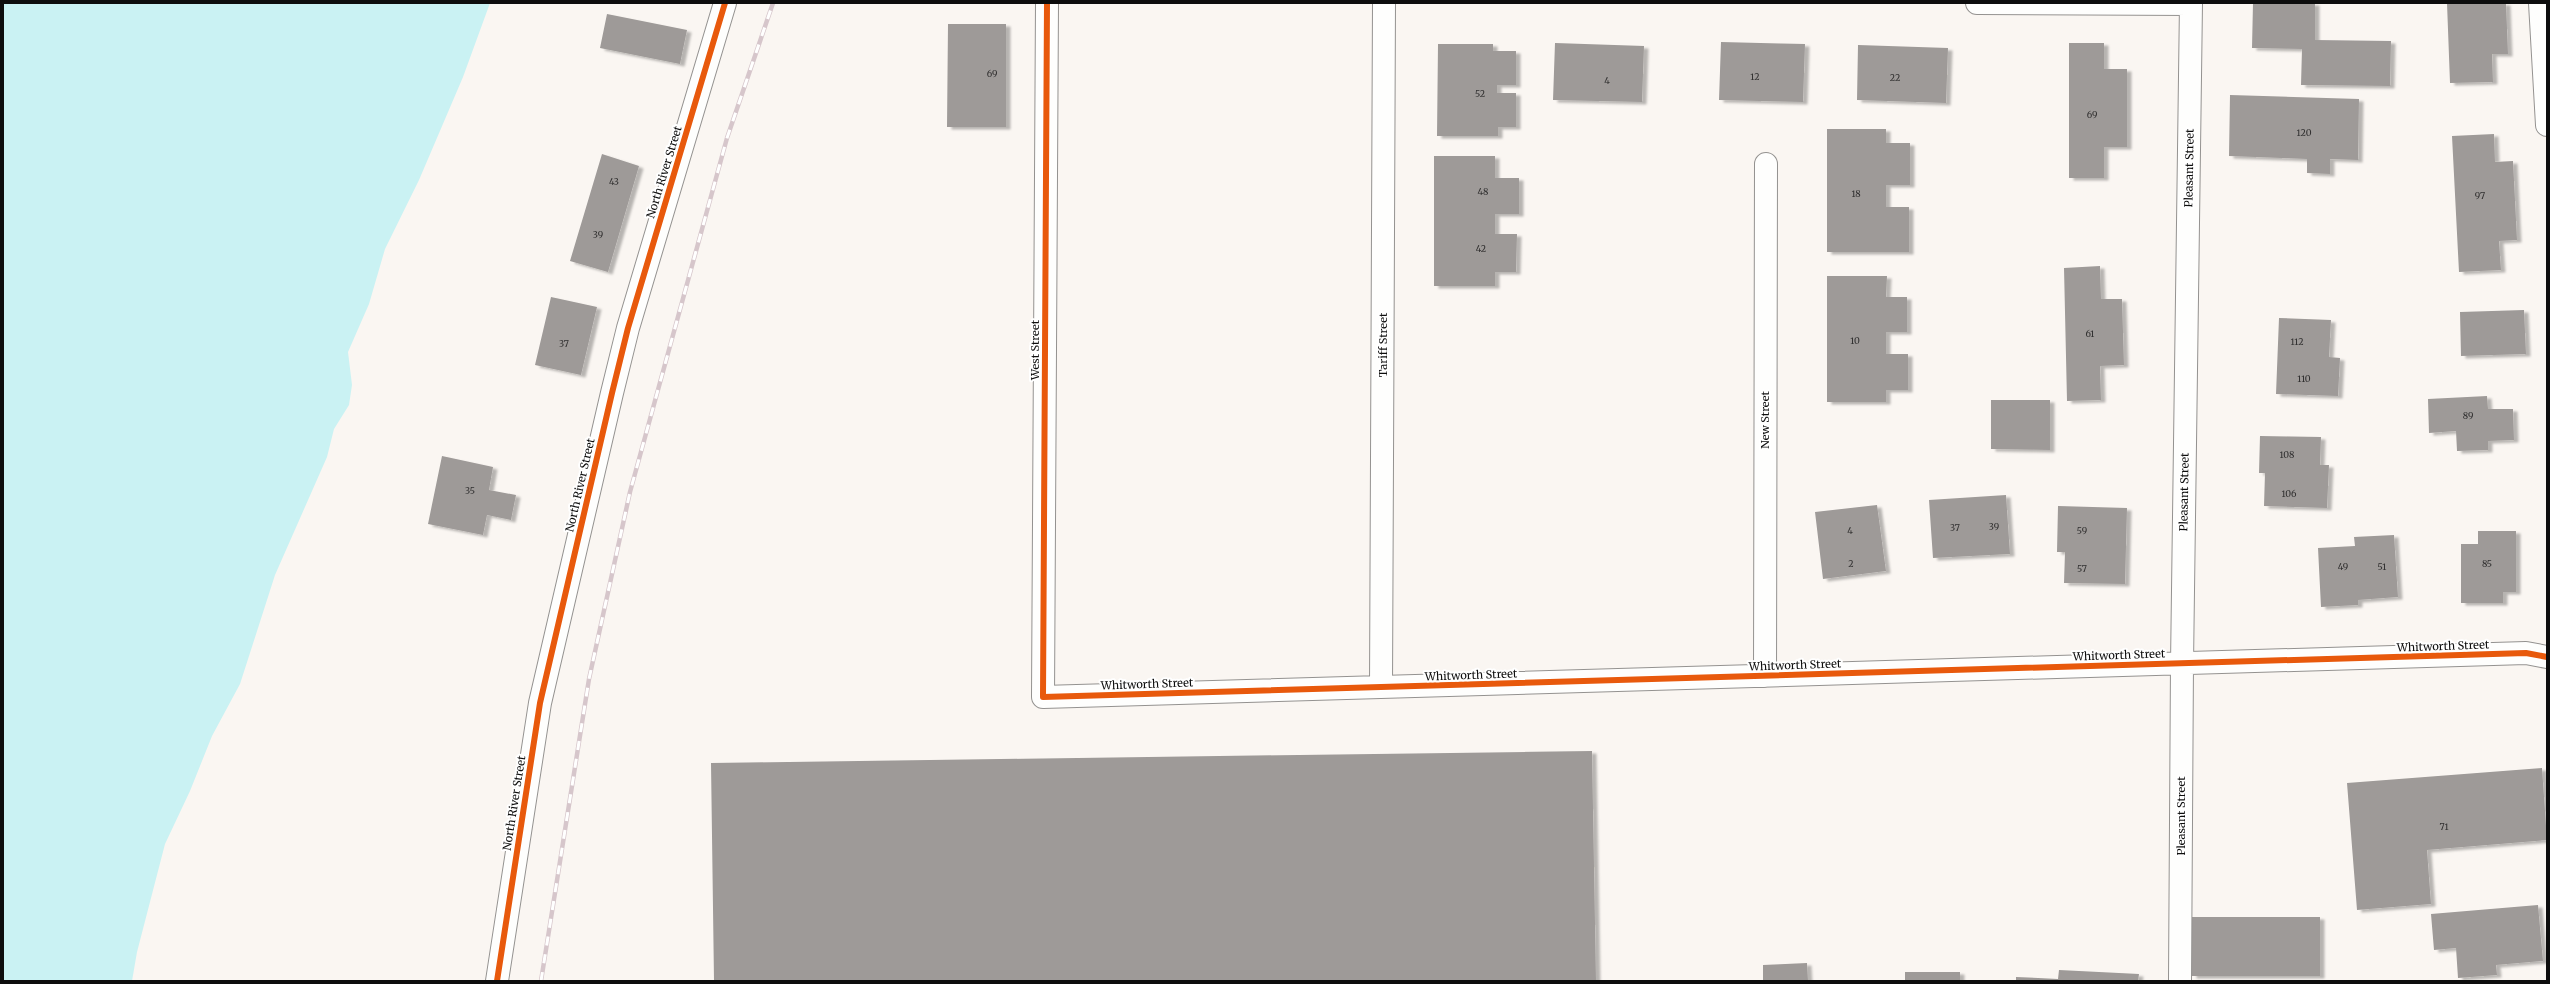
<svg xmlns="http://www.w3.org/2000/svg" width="2550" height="984" viewBox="0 0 2550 984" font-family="Merriweather,serif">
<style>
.water{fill:#caf2f3}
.building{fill:#9e9a98;filter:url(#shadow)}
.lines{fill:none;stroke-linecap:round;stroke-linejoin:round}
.minor-casing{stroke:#949290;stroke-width:24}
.minor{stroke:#fefefd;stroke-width:22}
.rail-casing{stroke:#d6c6cb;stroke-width:4.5}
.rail{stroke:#fff;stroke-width:3;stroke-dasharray:9;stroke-linecap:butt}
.cycleway-casing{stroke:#fff;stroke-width:8}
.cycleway{stroke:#e8590c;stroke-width:6}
.labels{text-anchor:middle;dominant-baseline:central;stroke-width:4;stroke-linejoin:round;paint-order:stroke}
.number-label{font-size:9px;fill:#313030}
.street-label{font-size:11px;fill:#0d0d0d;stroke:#fff}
</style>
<defs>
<filter id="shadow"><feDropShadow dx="4.5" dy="2.5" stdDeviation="1" flood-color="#0004"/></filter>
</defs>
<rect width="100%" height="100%" fill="#faf6f2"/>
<path class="water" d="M3,3h487l-27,74 -44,103 -34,69 -16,55 -21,48 4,33 -3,20 -15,24 -7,28 -52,118 -35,109 -28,52 -22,55 -25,53 -28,108 -5,29h-129z"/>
<path class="building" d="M2253,3h62v37l76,1 -1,45 -89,-1 1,-36 -50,-1z
M2447,3h59l2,51h-16l1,28 -43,1z
M607,14l80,16 -7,34 -80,-16z
M948,24h58v103h-59z
M1721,42l84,2 -2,58 -84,-2z
M1555,43l89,3 -2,56 -89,-2z
M2069,43h35v26h23v78h-23v31h-35z
M1438,44h55v7h23v34h-19v8h19v34h-18v9h-61z
M1858,45l90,3 -2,55 -89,-3z
M2230,95l129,4 -1,61 -28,-1v15l-23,-1v-14l-78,-3z
M1827,129h59v14h24v42h-24v22h23v45h-82z
M2494,134l1,28 18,-1 4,79 -18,1 2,29 -42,2 -7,-136z
M602,154l37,12 -31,106 -38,-11z
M1434,156h61v22h24v36h-24v20h22l-1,38h-21v14h-61z
M2100,266l1,33h21l2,66 -24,1 1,34 -34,1 -3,-133z
M1827,276h60l-1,21h21v35h-21v22h22v36h-22v12h-59z
M551,297l46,10 -16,68 -46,-10z
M2524,310l2,44 -65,2 -1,-44z
M2279,318l52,2 -2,37 11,1 -2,38 -62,-2z
M2487,396l1,13h25l1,31 -26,1v9l-31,1 -1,-20 -27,2 -1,-34z
M1991,400h59v50l-59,-1z
M2260,436l61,1 -1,28h9l-2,43 -63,-2 1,-33h-6z
M442,456l51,11 -4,23 27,5 -5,25 -24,-5 -4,20 -55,-11z
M2006,495l4,59 -77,4 -4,-58z
M1877,505l9,66 -63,8 -8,-67z
M2058,506l69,2 -2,76 -61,-1 1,-31h-8z
M2478,531h38v61h-13v11h-42v-59h17z
M2394,535l4,62 -40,3v5l-37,2 -3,-59 37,-2 -1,-9z
M1592,751l4,230h-882l-3,-218z
M2542,768l5,72 -120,10 4,54 -74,6 -10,-127z
M2538,905l5,56 -47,4 1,10 -39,3 -2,-30 -22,2 -3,-36z
M2192,917h128v59h-128z
M1807,963l1,18h-45v-16z
M2059,970l80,4 -1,7h-122v-4l42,2z
M1905,972h55v9h-55z"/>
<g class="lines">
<defs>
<path id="minor" d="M1047,3l-4,694 1450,-43 33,-1 21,4
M1977,3l214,1
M2540,3l7,122
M1765,676l1,-512
M1381,687l3,-684
M497,981l43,-278 72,-310 16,-65 97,-325
M2180,981l2,-317 9,-661"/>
</defs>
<use href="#minor" class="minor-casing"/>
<use href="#minor" class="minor"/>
<defs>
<path id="rail" d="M541,981l48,-302 41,-187 97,-354 46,-135"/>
</defs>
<use href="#rail" class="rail-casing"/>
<use href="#rail" class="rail"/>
<defs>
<path id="cycleway" d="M1047,3l-4,694 1450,-43 33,-1 21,4
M497,981l43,-278 72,-310 16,-65 97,-325"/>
</defs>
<use href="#cycleway" class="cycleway-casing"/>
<use href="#cycleway" class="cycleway"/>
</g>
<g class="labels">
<g class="number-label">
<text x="992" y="73">69</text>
<text x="1755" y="76">12</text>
<text x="1895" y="77">22</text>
<text x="1607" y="80">4</text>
<text x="1480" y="93">52</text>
<text x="2092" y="114">69</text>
<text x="2304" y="132">120</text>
<text x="614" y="181">43</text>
<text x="1483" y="191">48</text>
<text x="1856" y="193">18</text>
<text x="2480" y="195">97</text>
<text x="598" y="234">39</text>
<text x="1481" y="248">42</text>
<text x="2090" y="333">61</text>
<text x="1855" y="340">10</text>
<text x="2297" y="341">112</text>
<text x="564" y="343">37</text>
<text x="2304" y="378">110</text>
<text x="2468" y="415">89</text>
<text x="2287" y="454">108</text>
<text x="470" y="490">35</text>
<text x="2289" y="493">106</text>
<text x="1994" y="526">39</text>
<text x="1955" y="527">37</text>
<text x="1850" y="530">4</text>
<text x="2082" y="530">59</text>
<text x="1851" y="563">2</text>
<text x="2487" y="563">85</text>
<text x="2343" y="566">49</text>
<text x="2382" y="566">51</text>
<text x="2082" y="568">57</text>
<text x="2444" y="826">71</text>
</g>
<g class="street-label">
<text transform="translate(2189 168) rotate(-89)">Pleasant Street</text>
<text transform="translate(664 172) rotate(-73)">North River Street</text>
<text transform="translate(1383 345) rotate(-90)">Tariff Street</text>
<text transform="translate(1035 350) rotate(-90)">West Street</text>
<text transform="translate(1765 420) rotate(-90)">New Street</text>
<text transform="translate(580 485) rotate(-77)">North River Street</text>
<text transform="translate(2184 492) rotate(-89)">Pleasant Street</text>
<text transform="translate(2443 646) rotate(-2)">Whitworth Street</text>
<text transform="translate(2119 655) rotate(-2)">Whitworth Street</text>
<text transform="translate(1795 665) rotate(-2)">Whitworth Street</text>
<text transform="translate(1471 675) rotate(-2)">Whitworth Street</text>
<text transform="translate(1147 684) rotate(-2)">Whitworth Street</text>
<text transform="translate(514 803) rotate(-81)">North River Street</text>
<text transform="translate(2181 816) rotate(-90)">Pleasant Street</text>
</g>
</g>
<rect width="2550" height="984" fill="none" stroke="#0d0d0d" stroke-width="8"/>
</svg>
